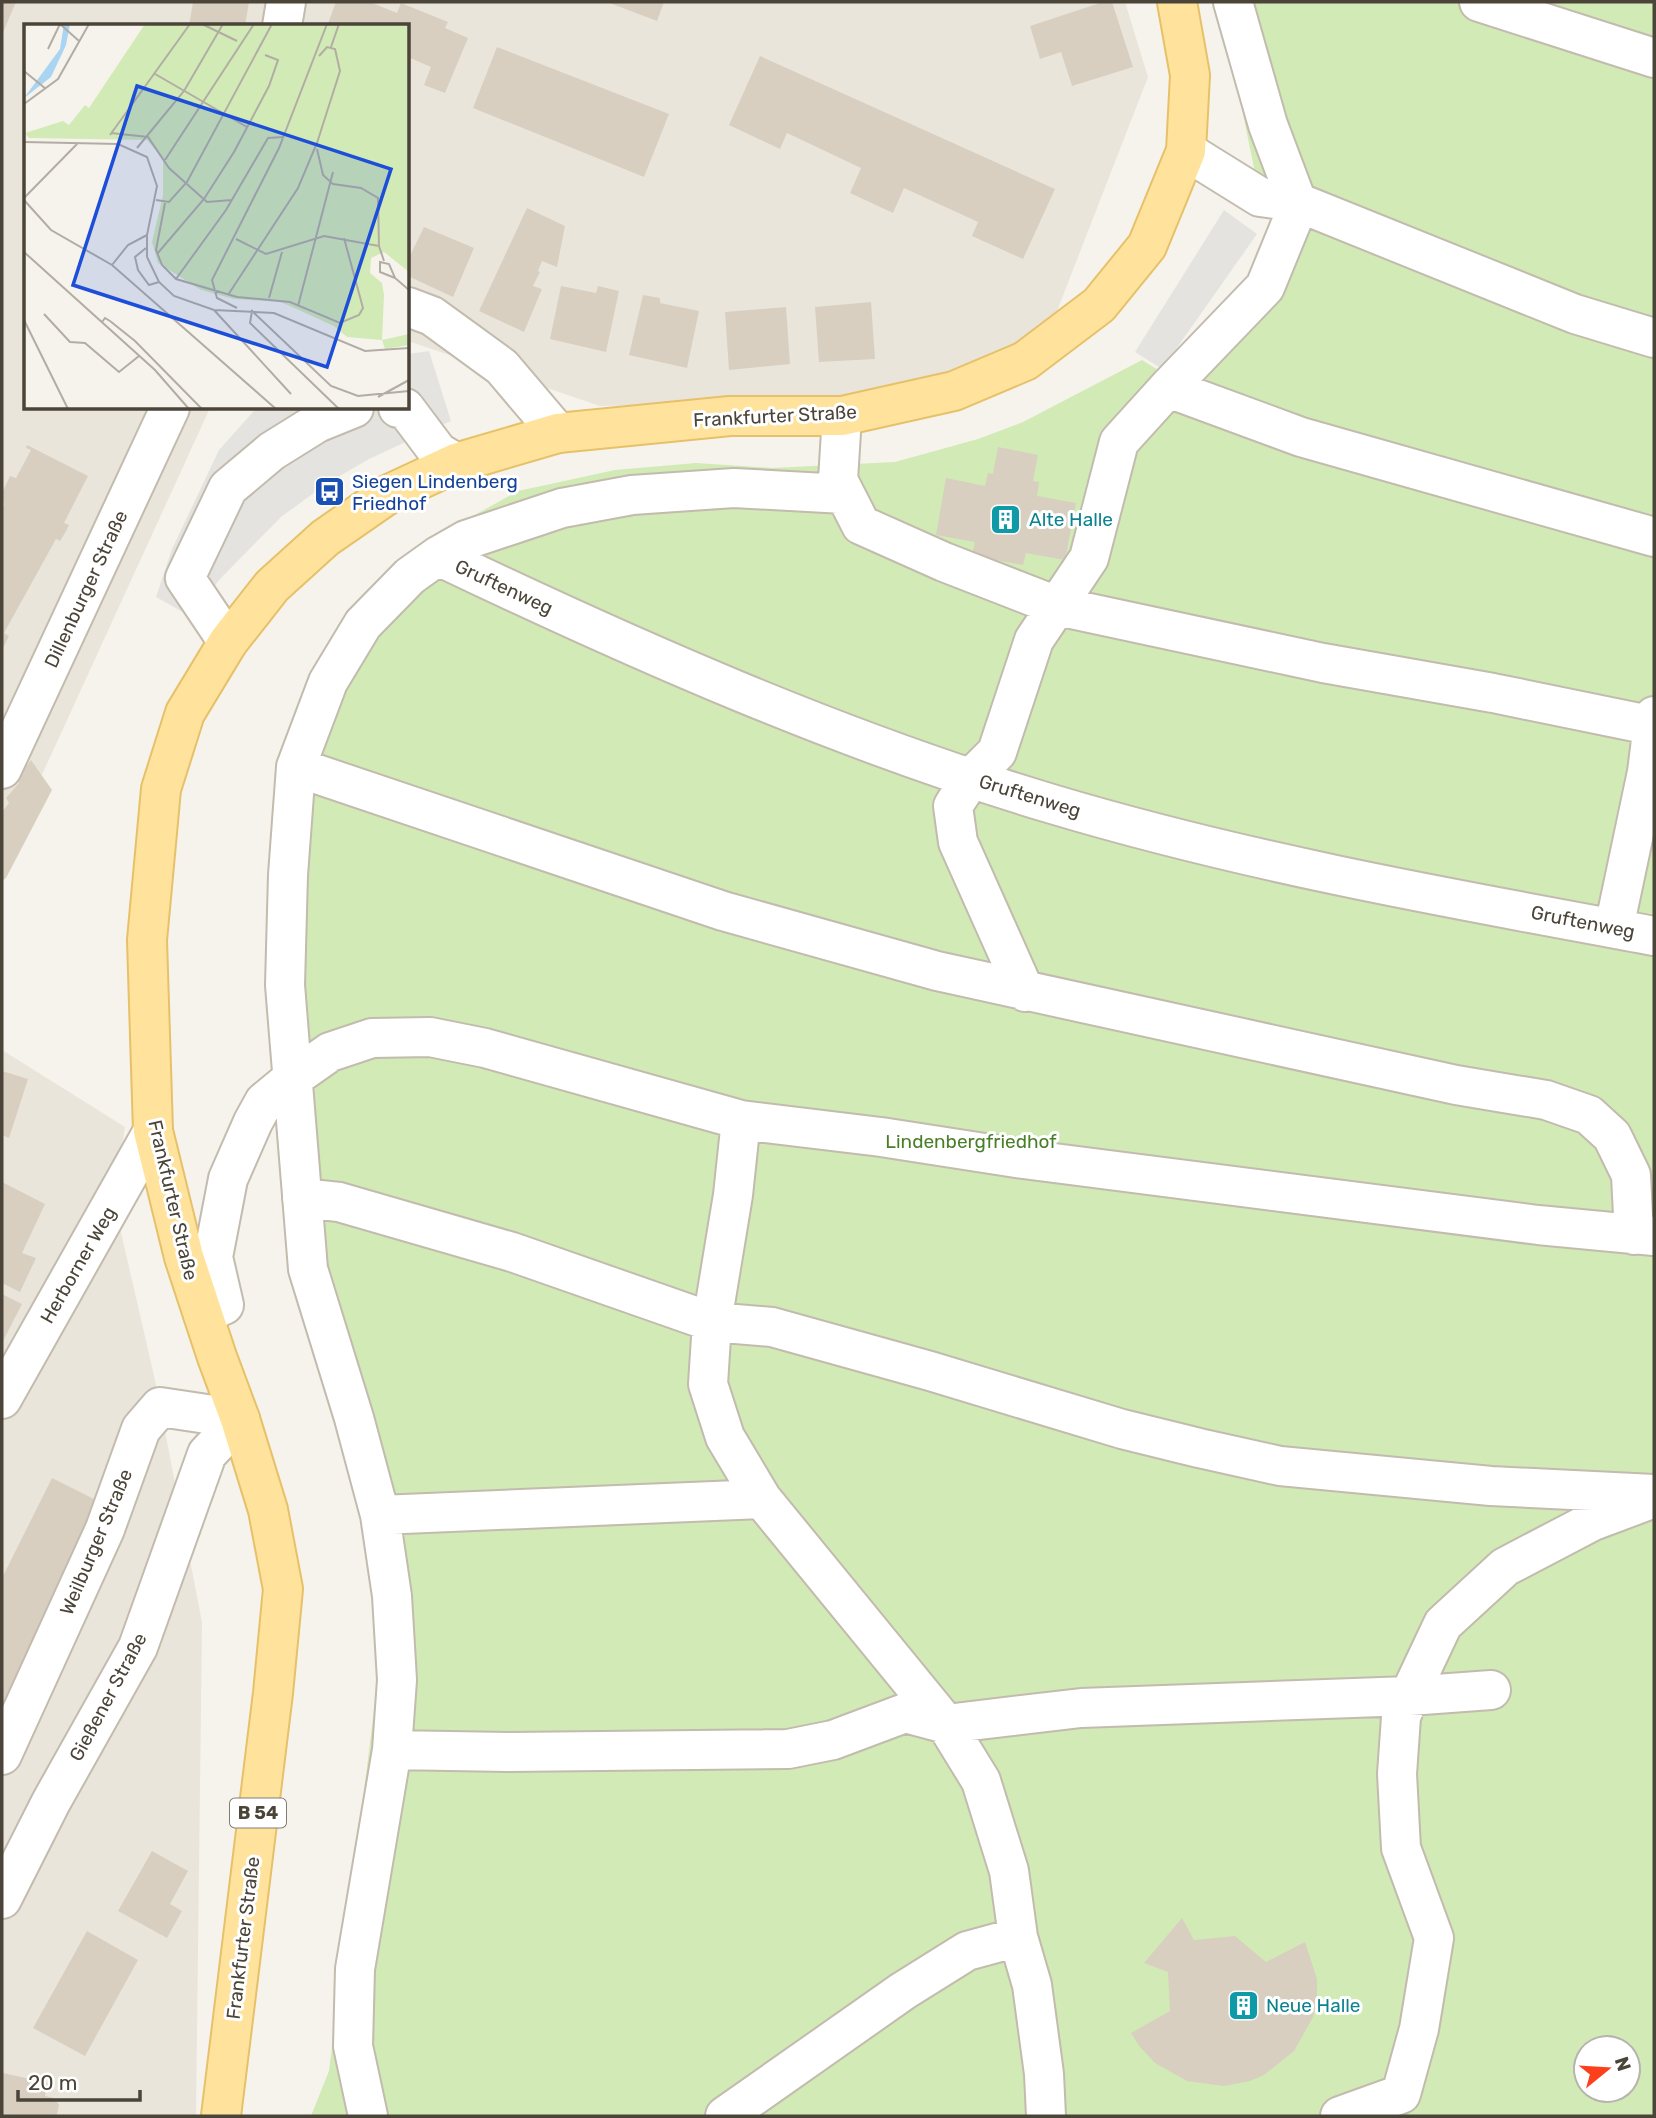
<svg xmlns="http://www.w3.org/2000/svg" width="1656" height="2118" viewBox="0 0 1656 2118" font-family="Rubik,sans-serif">
<style>
.residential{fill:#eae5da}
.green{fill:#d2eab5;fill-rule:evenodd}
.parking{fill:#e5e3e0}
.building{fill:#d8cfc1}
.lines{fill:none;stroke-linecap:round;stroke-linejoin:round}
.minor-casing{stroke:#c2bbae;stroke-width:42}
.major-casing{stroke:#e6c16a;stroke-width:42}
.minor{stroke:#fff;stroke-width:38}
.major{stroke:#ffe39c;stroke-width:38}
.labels{text-anchor:middle;dominant-baseline:central;stroke-width:6;stroke-linejoin:round;paint-order:stroke}
.shield{fill:#fff;stroke:#817c74;stroke-width:2}
.shield-label{font-size:18px;font-weight:bold;fill:#4b4439}
.street-label{font-size:19px;fill:#4b4439;stroke:#fff}
.transit-label{font-size:19px;fill:#164399;stroke:#fff;text-anchor:start}
.culture-label{font-size:19px;fill:#0d838f;stroke:#fff;text-anchor:start}
.park-label{font-size:19px;fill:#4a7f2a;stroke:#fff}
.inset-road{fill:none;stroke:#b2ada4;stroke-width:2}
.view{fill:#1d4ed8;fill-opacity:0.15;stroke:#1d4ed8;stroke-width:3.5}
.inset-edge{fill:none;stroke:#4b4439;stroke-width:3.5}
</style>
<rect width="100%" height="100%" fill="#f6f3ec"/>
<path class="residential" d="M2,2h1123l23,75 -105,270 -206,53 -237,6 -192,-65v-315h-382v382h184l-208,454z
M2,1050l123,77 -11,75 41,178 47,242 -6,494h-194z"/>
<path class="green" d="M1217,2h437v2114h-1343l18,-45 47,-376 1,-84 -104,-630 56,-319 99,-121 90,-50 97,-21 81,-7 76,5 123,-6 83,-23 45,-17 119,-62 21,13 65,-53 43,-72 3,-42 -14,-9 -33,-161zM1586,2048h42v42h-42z"/>
<path class="parking" d="M1224,210l33,24 -95,135 -27,-17z
M429,351l22,70 -82,38 -43,25 -45,33 -61,62 -30,37 -34,-19 16,-48 47,-99 34,-38 5,-4h150v-54z"/>
<path class="building" d="M2,2h14l-14,33z
M193,2h56l-4,24h-56z
M336,2h34l27,11 4,-10 47,19 -3,6 23,10 -23,55 -21,-8 7,-18 -23,-10v-31h-81z
M607,2h57l-7,19z
M1103,2h9l21,65 -61,19 -11,-34 -21,7 -10,-33z
M497,47l172,67 -25,63 -171,-69z
M760,56l295,133 -32,70 -51,-23 6,-14 -74,-34 -11,25 -43,-20 11,-25 -74,-35 -7,16 -51,-24z
M527,208l38,18 -8,41 -15,-6 -4,10 2,1 -7,14 9,3 -18,43 -45,-21z
M424,227l50,21 -21,49 -45,-21v-16z
M561,286l35,7 2,-7 21,5 -13,61 -56,-13z
M643,295l17,3v5l39,8 -12,57 -58,-13z
M871,302l4,57 -56,3 -4,-55z
M786,307l4,57 -61,6 -4,-58z
M27,445l61,31 -24,47 5,2 -4,8 -5,8 -4,-2 -52,94 5,3 -7,14v-141l2,-4 -2,-12 8,-17 6,2 15,-28 -5,-2z
M998,447l40,8 -5,26 6,1 -2,14 39,7 -11,57 -39,-7 -3,12 -51,-9 3,-14 -39,-7 10,-57 39,8 3,-13 5,1z
M31,760l21,30 -46,88 -4,3v-69l7,-9 -3,-5 13,-15 -2,-4z
M2,1071l26,8 -19,59 -7,-3z
M2,1182l43,22 -23,49 14,5 -16,34 -18,-9z
M2,1294l20,10 -20,39z
M52,1478l52,26 -102,225v-151z
M152,1851l36,20 -18,33 12,7 -15,27 -49,-27z
M1182,1918l12,22 41,-4 31,26 39,-20 12,37v20l-4,18 -19,34 -30,24 -14,6 -26,5 -37,-5 -32,-18 -15,-16 -9,-14 39,-22 -2,-39 -24,-9z
M87,1931l51,29 -53,96 -52,-28z
M3,2073l45,10 -3,13 9,2 5,7 -2,9 -4,2h-51z"/>
<g class="lines">
<defs>
<path id="minor" d="M1479,2l175,56
M282,26l4,-24
M1186,151l74,46 37,5 278,112 79,24
M408,307l24,9 70,51 56,66
M1168,388l133,49 353,100
M398,408h7l33,44 18,11
M842,416l-4,64 23,45 83,37 113,44 266,57 170,30 161,33
M438,556c199,95 403,185 614,248 197,59 400,95 602,132
M228,642l-43,-64 43,-90 44,-37 45,-28 37,-15
M296,767l427,144 214,60 519,114 90,15 43,15 23,21 19,39 3,60
M2,769l168,-361
M1614,928l33,-156 7,-56
M1025,992l-67,-150 -5,-36 18,-28 26,-26 37,-112 55,-82 30,-116 49,-54 97,-101 27,-66 5,-19 -29,-77 -35,-123
M741,1120l-8,75 -21,127 -4,62 17,53 37,62 184,225 35,57 28,90 9,66 14,48 12,89 2,42
M302,1198l37,4 173,50 200,70 60,5 158,44 192,58 77,19 81,18 211,20 163,8
M203,1314l21,-9 -11,-48 15,-78 25,-57 11,-20 29,-24 37,-26 42,-14 58,-1 55,11 256,72 140,17 142,22 515,66 116,11
M2,1399l151,-268
M380,1515l382,-16
M392,1750l116,2 280,-3 45,-9 72,-27 41,11 135,-16 328,-12 82,-6
M2,1755l103,-226 36,-100 19,-22 80,12
M2,1899l49,-97 87,-155 69,-193 33,-35
M368,2116l-15,-70 2,-77 37,-219 5,-70 -5,-84 -12,-81 -26,-97 -46,-149 -23,-284 3,-110 8,-108 32,-85 35,-58 47,-48 28,-20 28,-16 96,-32 70,-13 102,-7 110,6
M725,2116l178,-125 64,-40 51,-14
M1340,2116l61,-22 18,-65 15,-91 -33,-90 -4,-74 4,-57 8,-21 34,-72 62,-57 88,-46 56,-21"/>
<path id="major" d="M221,2116l52,-423 10,-104 -15,-79 -28,-91 -23,-62 -33,-100 -31,-126 -6,-191 14,-151 24,-76 43,-71 44,-56 53,-48 62,-43 69,-32 102,-30 172,-17h112l112,-25 71,-30 74,-56 48,-59 39,-95 4,-76 -13,-73"/>
</defs>
<use href="#minor" class="minor-casing"/>
<use href="#major" class="major-casing"/>
<use href="#minor" class="minor"/>
<use href="#major" class="major"/>
</g>
<defs>
<symbol id="bus-square" viewBox="-11 -11 22 22"><rect x="-9" y="-9" width="18" height="18" rx="4" fill="#1a4fb4" stroke="#fff"/><path d="M-5-6H5V4H4V6H2V4H-2V6H-4V4H-5ZM-3.5-4V0h7V-4ZM-3.5 1.2v1.5H-2V1.2ZM2 1.2v1.5H3.5V1.2Z" fill="#fff"/></symbol>
<symbol id="building-square" viewBox="-11 -11 22 22"><rect x="-9" y="-9" width="18" height="18" rx="4" fill="#0f9aa8" stroke="#fff"/><path d="M-4-6H4V6H1V3H-1V6H-4ZM-2.5-4.3h1.7v1.8h-1.7ZM.8-4.3h1.7v1.8H.8ZM-2.5-1h1.7V.8h-1.7ZM.8-1h1.7V.8H.8Z" fill="#fff"/></symbol>
</defs>
<g fill-rule="evenodd">
<use href="#bus-square" x="312" y="474" width="35" height="35"/>
<use href="#building-square" x="988" y="502" width="35" height="35"/>
<use href="#building-square" x="1226" y="1988" width="35" height="35"/>
</g>
<g class="labels">
<rect class="shield" x="230" y="1798.5" width="56" height="29" rx="5"/>
<g class="shield-label">
<text x="258" y="1813">B 54</text>
</g>
<g class="street-label">
<text transform="translate(775 416) rotate(-3)">Frankfurter Straße</text>
<text transform="translate(504 587) rotate(25)">Gruftenweg</text>
<text transform="translate(86 589) rotate(-65)">Dillenburger Straße</text>
<text transform="translate(1030 796) rotate(17)">Gruftenweg</text>
<text transform="translate(1583 922) rotate(11)">Gruftenweg</text>
<text transform="translate(173 1200) rotate(77)">Frankfurter Straße</text>
<text transform="translate(78 1265) rotate(-60)">Herborner Weg</text>
<text transform="translate(96 1542) rotate(-67)">Weilburger Straße</text>
<text transform="translate(108 1697) rotate(-62)">Gießener Straße</text>
<text transform="translate(243 1938) rotate(-83)">Frankfurter Straße</text>
</g>
<g class="transit-label">
<text x="352" y="481">Siegen Lindenberg<tspan x="352" dy="22">Friedhof</tspan></text>
</g>
<g class="culture-label">
<text x="1029" y="519">Alte Halle</text>
<text x="1266" y="2005">Neue Halle</text>
</g>
<g class="park-label">
<text x="971" y="1141">Lindenbergfriedhof</text>
</g>
</g>
<g transform="translate(24 24)">
<rect width="385" height="385" fill="#f6f3ec"/>
<path d="M121,0h264v248l-25,-20 -13,6 -1,15 12,10 2,12 -2,45 27,-6v11l-24,4 -3,-9 -35,-3 -13,-11 -53,-24 -47,-3 -33,-9 -43,-27 -6,-21 11,-47v-36l-16,-19 -118,-2 -4,-5 38,-12 6,4 16,-20 4,3z" fill="#d2eab5"/>
<path d="M40,0h6l-4,21 -15,32 -27,21 36,-49z" fill="#a9d4f2"/>
<path class="inset-road" d="M36,0l19,17M178,0l35,17M307,23l8,-23M24,25l12,-25M0,47l22,18M131,50l92,53M0,80l34,-25 31,-55M87,109l37,4 21,31 38,34 25,-2M86,111l80,-111M0,118l94,2 29,13 10,29 -10,49v22l12,25 15,14 40,14 60,3 91,38 44,-3M113,124l47,-57 39,-67M293,125l6,26 10,9 28,4 17,10 1,48 5,15M141,136l89,-136M0,174l54,-55M0,176l27,30 61,35 164,144M132,176l13,2 18,-20 85,-158M141,179l-9,47 6,15 14,14 61,18 53,5 50,21 19,-8 4,-7 -19,-70M212,215l30,15 58,-18 55,10M122,224l-11,9 3,13 11,15 10,-3M0,228l131,118 34,39M133,230l47,-55 30,-47 35,-66 9,-26 -13,-5M88,241l16,-20 19,-10M371,254l-15,-6v-10l9,2 6,14 14,12M152,255l50,-69 42,-72 16,-1M204,271l70,-107 19,-45 23,-72 -5,-22 -8,-2 -8,9M245,274l13,-46M274,282l35,-134M213,284l-20,-10 -5,-18 67,-132 48,-124M190,286l77,84M20,290l26,28 15,1 34,29 20,-16M0,296l44,89M78,298l3,-4 5,3 25,20 67,68M354,373l31,-17M315,385l-89,-86 2,-12 79,75 27,10 51,-5"/>
<path class="view" d="M113,62l254,83 -64,198 -254,-82z"/>
<rect width="385" height="385" class="inset-edge"/>
</g>
<rect width="1656" height="2118" fill="none" stroke="#4b4439" stroke-width="7"/>
<g transform="translate(1607 2069) rotate(72)"><circle r="33" fill="#ffffff" stroke="#b7b4b0" stroke-width="2"/>
<path d="M0-5L12 26L0 18L-12 26Z" fill="#fc3f1d"/>
<text y="-10" font-size="19" font-weight="bold" text-anchor="middle" fill="#4b4439">N</text>
</g>
<path d="M18 2090v10h122v-10" fill="none" stroke="#4b4439" stroke-width="3.5"/>
<text x="28" y="2090" font-size="21" fill="#4b4439" stroke="#ffffff" stroke-width="5" paint-order="stroke">20 m</text>
</svg>
